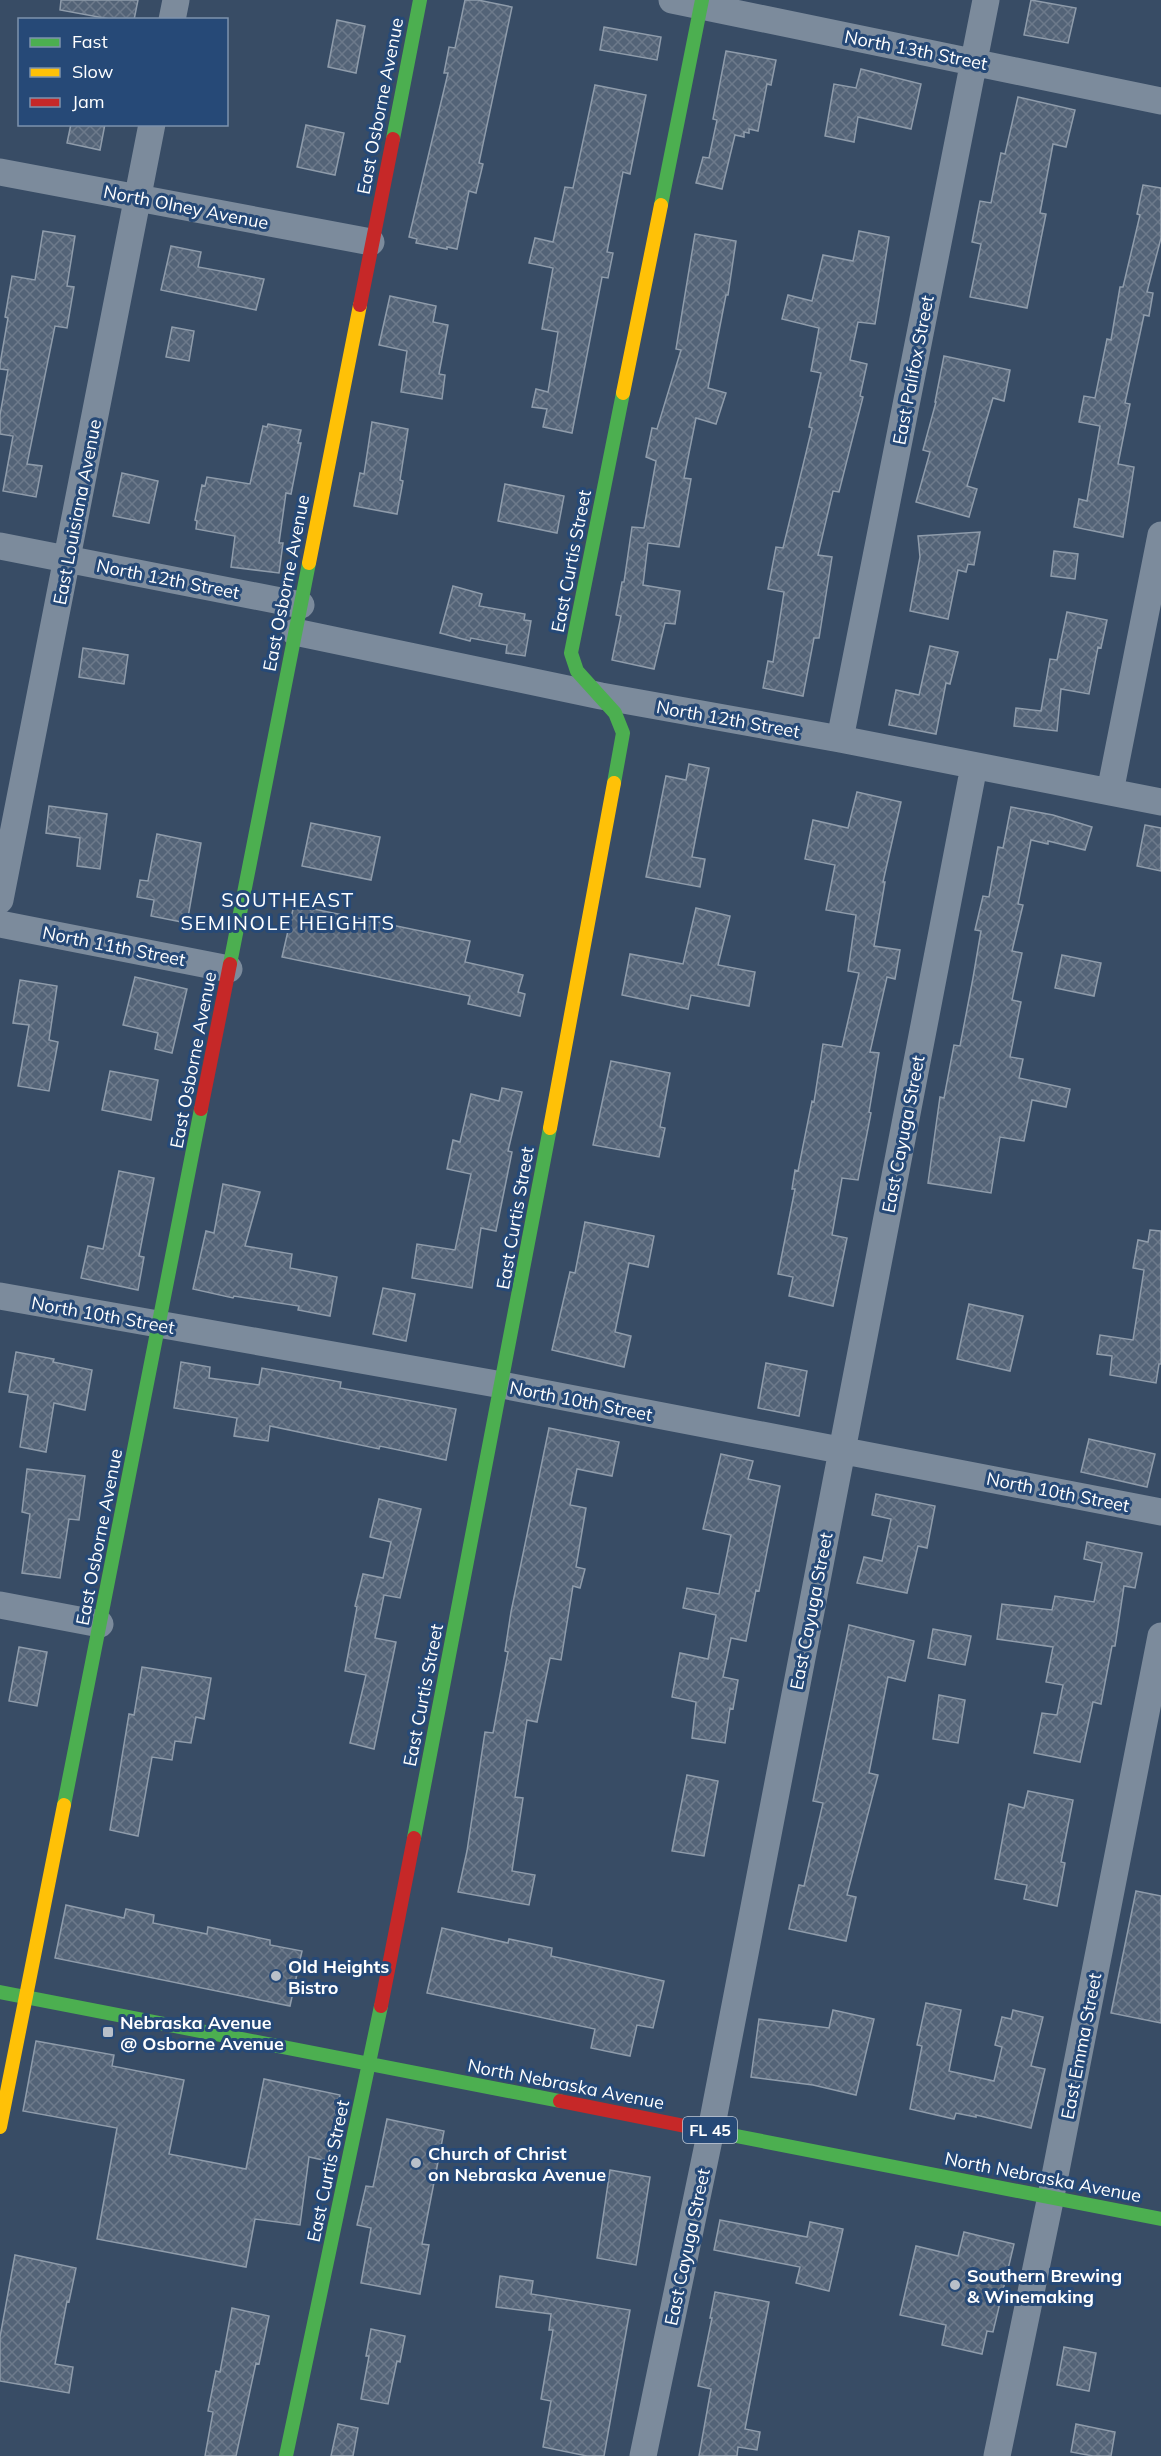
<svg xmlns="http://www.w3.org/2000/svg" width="1161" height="2456" viewBox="0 0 1161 2456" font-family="Mulish,sans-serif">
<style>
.building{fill:url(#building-cross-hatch);stroke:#8f9cab;stroke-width:1.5}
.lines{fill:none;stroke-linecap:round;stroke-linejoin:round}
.street{stroke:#7c8b9c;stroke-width:27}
.fast{stroke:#4caf50;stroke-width:14}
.slow{stroke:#ffc107;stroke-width:14}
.jam{stroke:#c62828;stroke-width:14}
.poi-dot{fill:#b9c0c9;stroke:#264977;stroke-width:2}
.labels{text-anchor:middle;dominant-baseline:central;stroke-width:6;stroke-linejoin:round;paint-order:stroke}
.shield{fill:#264977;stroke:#bec8d6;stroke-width:1.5}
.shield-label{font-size:16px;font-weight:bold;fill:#fff}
.street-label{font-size:18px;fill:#fff;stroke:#264977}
.poi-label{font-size:18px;font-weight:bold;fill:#fff;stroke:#264977;text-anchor:start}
.neighbourhood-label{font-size:20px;letter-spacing:1.5px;fill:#fff;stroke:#264977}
</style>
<defs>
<pattern id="building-cross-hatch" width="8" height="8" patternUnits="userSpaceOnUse" patternTransform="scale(1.5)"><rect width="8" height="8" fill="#536377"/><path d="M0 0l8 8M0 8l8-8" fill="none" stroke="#6d7a8b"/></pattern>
</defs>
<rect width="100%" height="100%" fill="#384c65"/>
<path class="building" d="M61,0h77l-4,20h-19l-55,-10z
M465,0h13l34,7 -33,156 4,1 -7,29 -7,-2 -12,58 -10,-2v2l-31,-6 1,-4 -8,-2 39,-164h-4l5,-26 6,1z
M1031,0l45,8 -8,35 -44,-8z
M337,20l28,6 -9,47 -28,-6z
M604,27l57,10 -4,23 -57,-10z
M726,51l50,9 -5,25 -4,-1 -9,47 -9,-2v4l-5,-1v5l-9,-2 -13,54 -26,-6 7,-26 6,1 8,-38 -4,-1z
M861,69l60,15 -10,45 -53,-12 -4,25 -29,-6 9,-52 22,4z
M595,85l51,10 -16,79 -7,-2 -16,80 6,1 -5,25 -6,-1 -30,156 -29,-6 4,-18 -15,-2 4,-18 12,3 10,-60 -16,-3 11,-61 -24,-5 6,-25 18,4 12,-55 8,1z
M1018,97l57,13 -9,37 -13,-3 -13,69 6,1 -19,94 -57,-11 11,-53 -9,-2 8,-41 11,2 10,-50 4,1z
M71,124h34l-5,26 -33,-7z
M306,125l38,8 -9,42 -38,-8z
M1143,185l18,3v50l-14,54 6,1 -4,23 -5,-1 -19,88 5,1 -12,60 16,3 -11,70 -49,-10 5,-28 8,2 13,-75 -21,-4 5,-26 11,2 12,-59 4,1 9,-53h3l17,-72 -3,-1z
M43,231l32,5 -8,50 7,1 -7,41 -12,-2 -28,138 15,2 -6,31 -33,-6 10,-55 -13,-2v-19l8,-45 -8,-1v-5l8,-46 -3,-1 7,-41 23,4z
M859,231l30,6 -14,87 -17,-2 -8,38 17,4 -7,32 3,1 -24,95 -6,-1 -15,64 14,2 -13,81h-5l-11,58 -40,-8 5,-27 5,1 11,-70 -16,-3 8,-42 7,1 29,-120 -3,-1 12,-54 -10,-2 8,-43 -37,-9 6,-24 24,6 11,-46 30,6z
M695,234l41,7 -8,54h-2l-18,93 18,5 -10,31 -20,-6 -12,60 7,1 -12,68 -31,-4 -5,42 37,6 -5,33 -10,-1 -11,46 -42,-9 9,-44 -5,-1 6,-33h2l8,-55 12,1 12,-67 -10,-4 6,-29 5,1 24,-79 -5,-1z
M171,246l30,6 -3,15 66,12 -8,31 -95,-20z
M390,296l46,10 -3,16 15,3 -9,49 6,1 -3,24 -41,-7 6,-41 -28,-6z
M172,327l22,4 -5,30 -23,-4z
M944,356l66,14 -6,31 -11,-3 -26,88 10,3 -8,28 -53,-15 14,-50 -7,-2 13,-48h-1z
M372,422l36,7 -8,51 3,1 -6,33 -43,-8 6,-33 4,1z
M268,424l33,6 -3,13h3l-10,51 -5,-1 -7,50h4l-4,30 -48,-6 4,-31 -39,-7 1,-8 -2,-1 7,-35 3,1 2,-9 43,7 13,-58 4,1z
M122,473l36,8 -9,42 -36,-7z
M505,484l59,12 -7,37 -59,-12z
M980,532l-6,33 -6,-1 -2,8 -8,-2 -10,49 -38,-8 10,-54 -2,-21z
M1054,551l24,3 -3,25 -24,-3z
M453,586l29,8 -3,12 46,8 -1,6 7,1 -6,35 -19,-3 1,-8 -36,-7 -1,3 -30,-8z
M1067,612l40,8 -6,28 -3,-1 -9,47 -28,-5 -4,42 -43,-5 2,-18 25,3 9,-52 7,1z
M930,646l28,6 -8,32 -4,-1 -10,51 -47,-9 7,-35 23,5z
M83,648l45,7 -4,29 -45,-7z
M689,764l20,4 -17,89 13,2 -5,28 -54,-10 20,-101 20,4z
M857,792l44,10 -18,80h2l-11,64 26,4 -5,29 -8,-2 -17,75 9,1 -10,59 2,1 -13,67 -16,-2 -10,57 15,3 -14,68 -44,-10 4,-19 -15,-3 17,-85h-3l3,-19 3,1 14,-70 2,1 9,-58 19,3 17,-74 -11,-2 8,-56 -30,-5 9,-45 -30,-6 8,-39 35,8z
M49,806l58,8 -7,55 -23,-3 3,-28 -34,-5z
M1011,807l42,8 39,12 -7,23 -37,-9v3l-17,-4 -13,64 5,1 -11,46 10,2 -10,47 9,2 -11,55 13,2 -4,19 51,11 -4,18 -34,-7 -8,41 -24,-4 -9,56 -63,-10 12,-86 4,1 10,-53 6,1 13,-68 8,-47 -6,-1 8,-34 6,1 9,-50 5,1z
M311,823l69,14 -9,43 -69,-14z
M1145,825l16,3v43l-24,-5z
M157,834l44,9 -14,80 -36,-7 3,-16 -17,-3 3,-17 8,1z
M294,905l176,36 -5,21 58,13 -5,17 7,2 -5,22 -52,-12 2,-8 -188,-39z
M696,908l34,8 -12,49 37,7 -6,34 -58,-11 -3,14 -66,-14 8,-41 53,10z
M1062,955l39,8 -7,33 -39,-8z
M135,977l52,12 -15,64 -17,-4 3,-16 -35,-8z
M20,980l37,6 -8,54 9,2 -9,49 -31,-5 11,-61 -16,-2z
M611,1061l59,12 -10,54 5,1 -6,29 -66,-12z
M110,1071l48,9 -7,40 -49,-10z
M502,1088l20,4 -14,59 4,1 -16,79 -15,-3 -9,60 -60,-10 5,-34 38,6 16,-76 -24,-5 6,-29 7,2 11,-48 28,7z
M119,1171l35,7 -15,78 5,1 -6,33 -57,-12 7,-32 15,3z
M223,1184l37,8 -15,54 47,8 -2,14 47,9 -7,39 -32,-6 1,-4 -65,-10 -1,2 -40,-9 13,-58 8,2z
M585,1222l69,14 -6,31 -19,-4 -14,69 16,4 -7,31 -72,-17 18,-78 5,1z
M1150,1230l11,1v133h-2l-3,19 -46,-8 2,-19 -15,-2 3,-19 33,5 11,-70 -11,-2 5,-28 10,2z
M383,1288l32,6 -9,47 -33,-7z
M969,1304l54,12 -13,55 -53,-12z
M16,1352l38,7 -1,3 39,8 -7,40 -31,-7 -8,49 -26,-5 8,-52 -19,-3z
M181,1362l29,5 -1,11 50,7 3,-17 79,14 -1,6 116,21 -10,51 -66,-14 -1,3 -109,-23 -2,15 -34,-5 3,-18 -63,-10z
M766,1363l41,8 -8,45 -41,-8z
M549,1428l70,14 -7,34 -35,-7 -7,36 16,3 -10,59 9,2 -5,19 -7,-2 -12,74 -11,-2 -13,64 -10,-2 -12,77 8,1 -11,73 23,4 -6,30 -71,-13 9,-41 18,-119 8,1 15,-81 -3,-1 6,-39z
M1089,1439l66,15 -8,33 -66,-15z
M721,1454l32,7 -5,18 32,7 -21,105 -3,-1 -10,51 -15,-3 -8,39 15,3 -5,29 -3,-1 -5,35 -33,-5 4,-36 -24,-5 8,-44 28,6 8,-44 -33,-7 4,-20 32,6 12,-59 -28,-6z
M27,1469l58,7 -6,44 -10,-1 -9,59 -38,-5 8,-59 -8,-2z
M876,1494l59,12 -8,42 -9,-2 -11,47 -50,-10 7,-26 18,4 9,-42 -19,-4z
M379,1499l42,10 -21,89 -16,-3 -9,43 21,4 -22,107 -24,-6 16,-68 -21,-4 12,-64 -2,-1 8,-32 20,4 8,-36 -21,-5z
M1087,1542l55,11 -7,35 -11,-2 -9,60h-3l-11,58 -8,-2 -13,60 -46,-9 8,-40 15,2 6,-30 -17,-3 7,-35 -56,-8 5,-35 50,6 3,-14 39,6 8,-39 -18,-4z
M849,1625l65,16 -9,40 -17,-4 -19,96 9,2 -31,120 9,2 -10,44 -57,-12 10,-44 5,1 19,-83 -10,-2z
M933,1629l38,7 -6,29 -37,-7z
M19,1647l28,5 -10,54 -28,-5z
M142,1667l69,11 -7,41 -8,-2 -5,26 -16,-2 -3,19 -20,-3 -14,79 -28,-6 19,-116 5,1z
M939,1695l26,5 -7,43 -25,-4z
M687,1775l31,6 -14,75 -32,-5z
M1028,1791l45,9 -12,62 4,1 -8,43 -33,-7 3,-14 -32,-6 14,-75 15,4z
M1136,1891l25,5v127l-50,-10z
M66,1905l58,13 2,-9 28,6 -1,8 54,11 1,-7 62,13v5l32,6 -12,55 -235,-48z
M442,1928l66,15 1,-4 43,9 -1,8 113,25 -11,47 -16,-3 -7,31 -39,-8 4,-19 -168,-36z
M926,2003l35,7 -12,61 45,10 8,-34 -7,-2 7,-28 9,2 2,-9 30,7 -12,49 14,3 -14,59 -55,-13v2l-20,-4 -2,6 -44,-10 12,-63 -5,-1z
M833,2010l41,9 -18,76 -43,-10 -62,-8 8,-58 70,9z
M36,2041l78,14 -2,11 72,14 -15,74 77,15 18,-90 76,16 -12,66 -19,-4 -9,68 -45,-6 -9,48 -149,-28 20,-111 -94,-17z
M387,2119l57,12 -22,113 7,1 -9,49 -59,-11 10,-55 -14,-3 9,-39 7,1z
M610,2170l40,7 -14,88 -39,-7z
M720,2220l87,17 3,-15 33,7 -14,62 -33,-8 4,-16 -86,-17z
M964,2232l50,12 -21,88 -6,-1 -5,23 -40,-9 4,-20 -46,-10 16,-69 42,10z
M15,2255l61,13 -7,34 -2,-1 -12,63 18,3 -4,26 -69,-12v-44z
M500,2276l33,5 -2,13 99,16 -26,146h-17l-44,-9 8,-46 -10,-2 12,-69h-4l2,-16 -55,-7z
M715,2292l54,10 -24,127 15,3 -3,18 -19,-3 -1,9h-38l12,-67 -13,-3 14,-68h-2z
M232,2308l37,8 -10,48 -3,-1 -20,93h-31l8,-44 -5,-1 8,-40 4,1z
M371,2329l34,7 -5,26 -3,-1 -9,43 -27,-5 8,-43h-3z
M1064,2347l32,6 -7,38 -32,-6z
M338,2424l20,4 -5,28h-22z
M1076,2424l39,8 -4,24h-18l-22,-4z"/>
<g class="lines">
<path class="street" d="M672,0l489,101
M172,20l4,-20
M0,172l371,70
M0,546l301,59
M295,632l306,64 239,43 321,63
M840,739l146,-739
M1110,792l51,-257
M0,900l152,-776
M0,924l229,45
M0,1296l502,89 659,127
M0,1605l100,19
M643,2456l68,-326 263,-1364
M997,2456l54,-260 110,-560"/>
<path class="fast" d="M393,139l27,-139
M661,205l41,-205
M614,783l9,-50 -8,-20 -38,-42 -6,-18 52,-260
M230,964l79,-401
M64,1805l137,-696
M414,1838l136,-710
M0,1992l560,109
M695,2128l466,91
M286,2456l95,-450"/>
<path class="slow" d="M623,393l38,-188
M309,563l51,-258
M550,1128l64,-345
M0,2127l64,-322"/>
<path class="jam" d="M360,305l33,-166
M201,1109l29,-145
M381,2006l33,-168
M560,2101l135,27"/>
</g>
<g class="poi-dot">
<circle cx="276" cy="1976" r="6"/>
<rect x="102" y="2026" width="12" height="12" rx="3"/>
<circle cx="416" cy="2163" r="6"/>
<circle cx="955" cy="2285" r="6"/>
</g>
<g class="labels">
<rect class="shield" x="683" y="2117" width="54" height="26" rx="4.5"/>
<g class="shield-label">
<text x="710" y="2130">FL 45</text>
</g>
<g class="street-label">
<text transform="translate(916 50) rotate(11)">North 13th Street</text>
<text transform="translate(380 106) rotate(-79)">East Osborne Avenue</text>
<text transform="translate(186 207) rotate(11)">North Olney Avenue</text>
<text transform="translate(913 370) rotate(-79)">East Palifox Street</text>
<text transform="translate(77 512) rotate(-79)">East Louisiana Avenue</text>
<text transform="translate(571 561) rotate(-79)">East Curtis Street</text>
<text transform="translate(168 579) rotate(11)">North 12th Street</text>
<text transform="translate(286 583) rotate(-79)">East Osborne Avenue</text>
<text transform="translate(728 719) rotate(10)">North 12th Street</text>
<text transform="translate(114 946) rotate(11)">North 11th Street</text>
<text transform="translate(193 1060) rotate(-79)">East Osborne Avenue</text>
<text transform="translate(903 1134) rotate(-79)">East Cayuga Street</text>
<text transform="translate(515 1218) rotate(-80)">East Curtis Street</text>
<text transform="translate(103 1315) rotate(10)">North 10th Street</text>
<text transform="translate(581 1401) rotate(11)">North 10th Street</text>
<text transform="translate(1058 1492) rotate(11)">North 10th Street</text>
<text transform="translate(99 1537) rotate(-79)">East Osborne Avenue</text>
<text transform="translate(811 1611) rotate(-79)">East Cayuga Street</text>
<text transform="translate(423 1695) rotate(-79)">East Curtis Street</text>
<text transform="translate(1081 2046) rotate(-79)">East Emma Street</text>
<text transform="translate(566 2084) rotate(11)">North Nebraska Avenue</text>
<text transform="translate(328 2171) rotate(-78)">East Curtis Street</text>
<text transform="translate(1043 2177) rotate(11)">North Nebraska Avenue</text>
<text transform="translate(687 2247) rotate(-78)">East Cayuga Street</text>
</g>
<g class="poi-label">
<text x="288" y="1966">Old Heights<tspan x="288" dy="21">Bistro</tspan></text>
<text x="120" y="2022">Nebraska Avenue<tspan x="120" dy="21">@ Osborne Avenue</tspan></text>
<text x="428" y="2153">Church of Christ<tspan x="428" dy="21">on Nebraska Avenue</tspan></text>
<text x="967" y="2275">Southern Brewing<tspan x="967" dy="21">&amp; Winemaking</tspan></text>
</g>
<g class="neighbourhood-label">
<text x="288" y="899">SOUTHEAST<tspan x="288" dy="23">SEMINOLE HEIGHTS</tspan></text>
</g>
</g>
<rect x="18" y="18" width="210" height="108" fill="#264977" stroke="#7d92ad" stroke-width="1.5"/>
<rect x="30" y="38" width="30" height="9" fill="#4caf50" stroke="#7d92ad" stroke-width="1.5"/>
<text x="72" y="48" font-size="18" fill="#ffffff">Fast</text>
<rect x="30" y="68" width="30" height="9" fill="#ffc107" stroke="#7d92ad" stroke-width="1.5"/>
<text x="72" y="78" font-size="18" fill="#ffffff">Slow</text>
<rect x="30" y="98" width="30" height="9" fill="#c62828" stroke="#7d92ad" stroke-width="1.5"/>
<text x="72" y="108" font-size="18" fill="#ffffff">Jam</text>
</svg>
